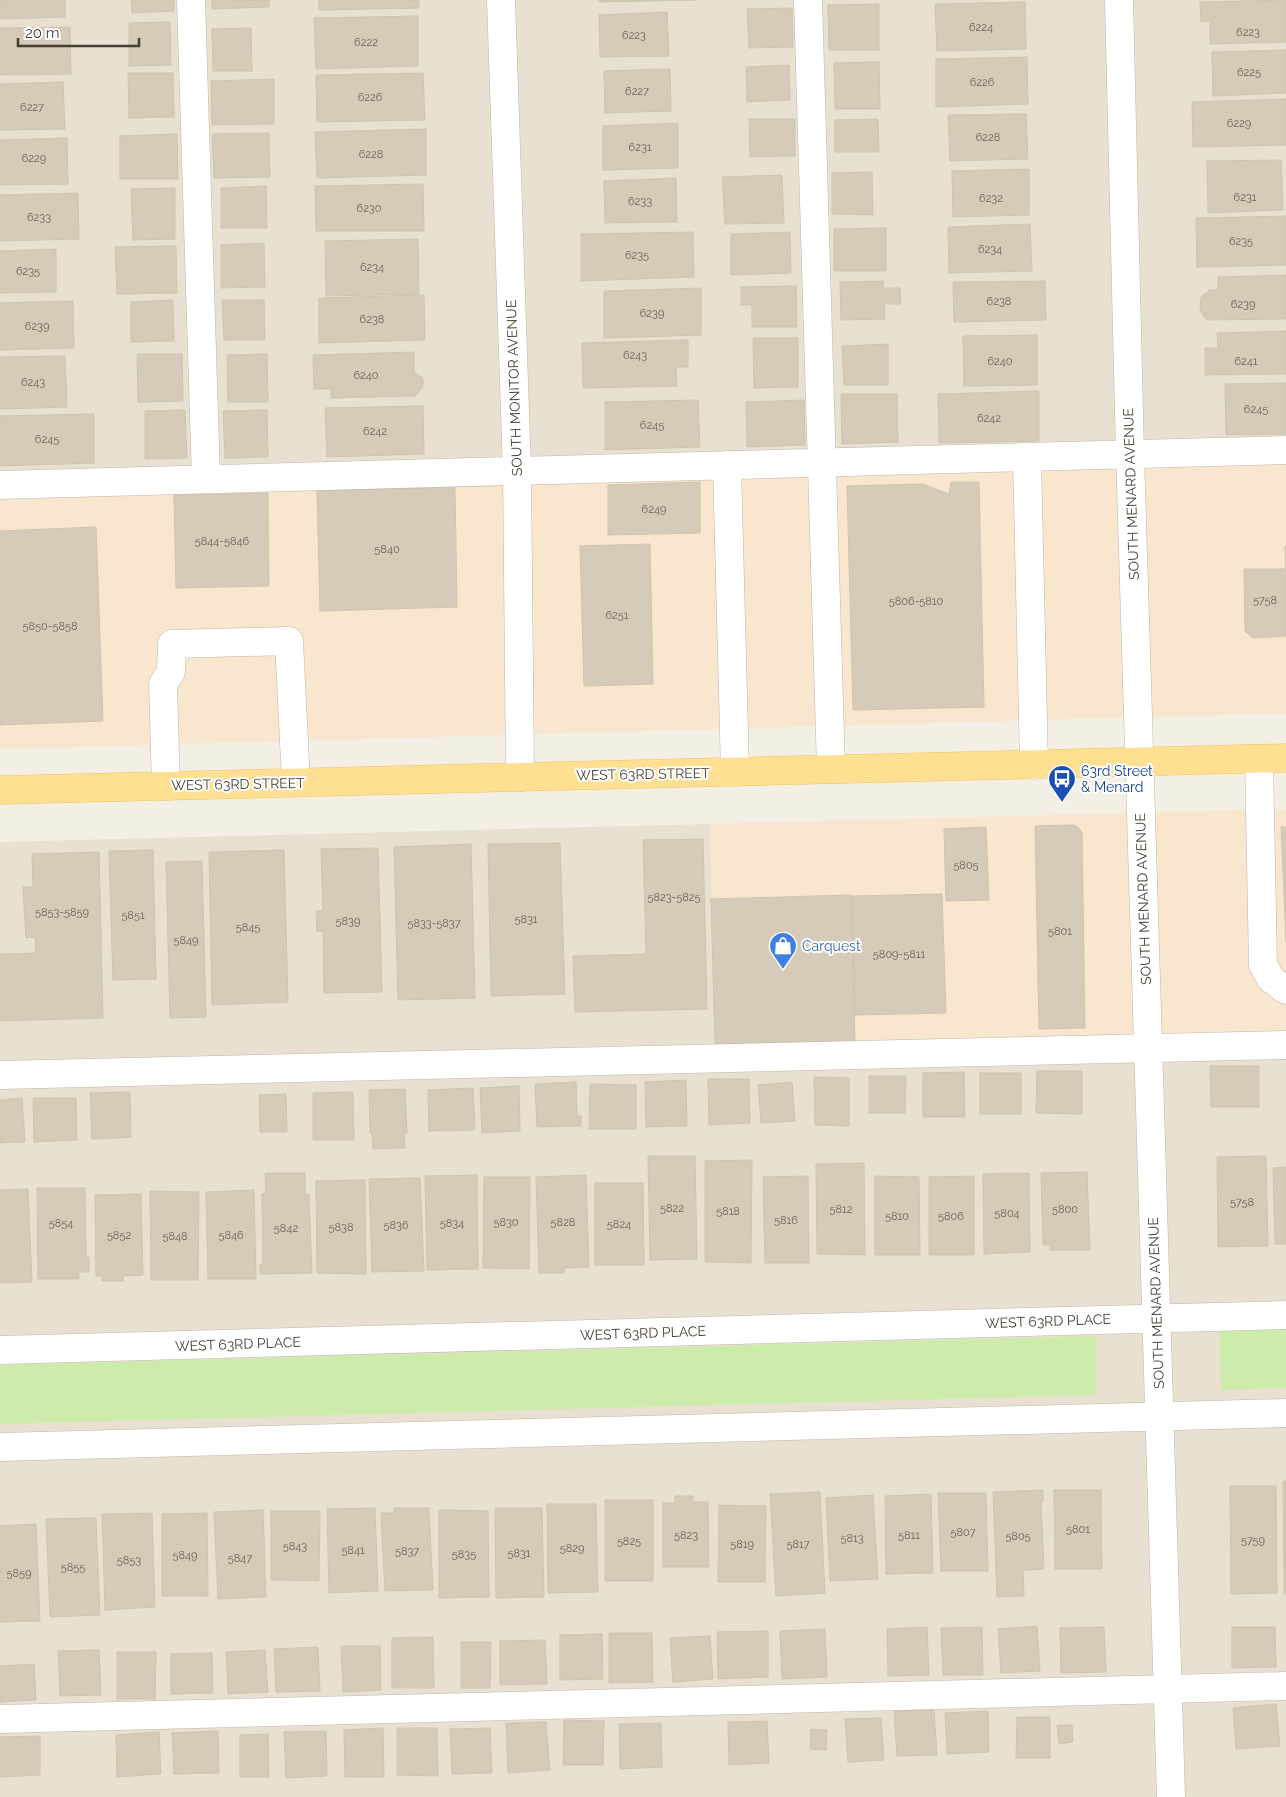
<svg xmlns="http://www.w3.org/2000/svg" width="1286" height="1797" viewBox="0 0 1286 1797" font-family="Raleway,sans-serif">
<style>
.residential{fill:#e8e1d2}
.commercial{fill:#f8e6ce}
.green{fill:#cdebaa}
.building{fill:#d6cbb9;stroke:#d1c3ac}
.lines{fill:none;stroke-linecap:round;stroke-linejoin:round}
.minor-casing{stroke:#c0b7a6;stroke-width:29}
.major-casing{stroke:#ecc15a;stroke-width:29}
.minor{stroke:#fff;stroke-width:28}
.major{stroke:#ffe092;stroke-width:28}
.labels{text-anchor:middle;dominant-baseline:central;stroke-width:4;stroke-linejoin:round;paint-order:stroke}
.number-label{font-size:11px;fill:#6a6255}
.street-label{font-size:14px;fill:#463f34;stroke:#fff}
.transit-label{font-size:14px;fill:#164399;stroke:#fff;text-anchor:start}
.shop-label{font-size:14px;fill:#366cbe;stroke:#fff;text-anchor:start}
</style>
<rect width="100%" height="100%" fill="#f4efe4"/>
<path class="residential" d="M0,0h1286v456l-1286,36z
M710,824l6,229 570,-15v759h-1286v-955z"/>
<path class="commercial" d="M1286,456v257l-1286,36v-257z
M1286,809v229l-570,15 -6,-229z"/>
<path class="green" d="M1286,1328v60l-65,2 -2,-60z
M1096,1336v59l-1096,29v-59z"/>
<path class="building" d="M0,0h65v17l-65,2z
M131,0h43v11l-42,2z
M212,0h57v7l-57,2z
M319,0h100v8l-100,2z
M599,0h98l-98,2z
M1286,0v42l-76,2v-23l-9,1 -1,-20z
M1025,2l1,47 -89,2 -2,-47z
M879,4v46h-50l-1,-45z
M792,8l1,39 -44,1 -2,-39z
M667,12l2,44 -69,1 -1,-42z
M418,16v50l-102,3 -2,-51z
M170,22l1,43 -42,1v-43z
M70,27l1,47 -71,1v-47z
M251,28l1,43h-39l-1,-42z
M1286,50v43l-73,3 -1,-44z
M1027,57l1,47 -92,3v-48z
M879,62l1,47h-45l-1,-46z
M789,65l1,35 -43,2 -1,-35z
M670,69l1,42 -66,2 -1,-42z
M128,73h45l1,44 -45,1z
M423,73l2,47 -108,2 -1,-47z
M274,79v45l-62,1 -1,-44z
M63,82l2,47 -65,1v-46z
M1286,99v46l-93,2 -1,-45z
M1026,114l2,45 -78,2 -2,-46z
M749,119h46v37l-45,1z
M878,119l1,33h-44v-32z
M678,123v45l-75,2v-44z
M426,129v46l-109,3 -2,-46z
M269,133l1,44 -56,1 -2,-44z
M177,134l1,45h-58v-43z
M67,138l1,46 -68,1v-45z
M1281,160l2,50 -75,3 -1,-52z
M1029,169v46l-76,2 -1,-46z
M872,172l1,43 -41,-1v-41z
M782,175l2,48 -59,1 -3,-47z
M676,178l1,44 -72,1 -1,-42z
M423,184l1,47h-108l-1,-45z
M266,186l1,42h-46v-40z
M175,188v51l-42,1 -2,-51z
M78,193l1,46 -79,2v-46z
M1286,216v49l-89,2 -1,-49z
M1030,224l2,47 -83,2 -1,-46z
M886,228v43h-52v-42z
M693,232l1,45 -113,4v-47z
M790,232l1,41 -60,2v-41z
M418,239l1,55 -93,2 -1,-55z
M264,243l1,44 -44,1v-43z
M176,246l1,47 -60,1 -2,-47z
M56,249v43l-56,1v-42z
M1286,275v44l-79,1 -7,-9 1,-14 9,-7h8v-13z
M883,281l2,38 -44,1 -1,-38z
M1045,281l1,39 -92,2 -1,-40z
M796,286l1,41h-45v-22h-11v-18z
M701,288v47l-97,3v-47z
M885,288h15l1,16h-15z
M424,295l1,45 -106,3v-45z
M173,300l1,41 -43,1v-40z
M222,300h42l1,40h-41z
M73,301l1,47 -74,2v-47z
M1286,331v43l-81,1v-27h13l-1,-15z
M1037,335v50l-73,1 -1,-50z
M753,338h45v49l-44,1z
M688,340v27h-12l1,19 -94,2 -1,-45z
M888,344v41h-44l-2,-39z
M414,352v20l9,6v9l-8,9 -84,2v-9h-17l-1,-34z
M137,354h45l1,47 -45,1z
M267,354l1,48h-40l-1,-47z
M65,356l2,51 -67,2v-52z
M1286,383v51l-60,1 -1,-51z
M1039,391v50l-100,2 -1,-49z
M841,394h56l1,48 -56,2z
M698,400l2,47 -95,3v-48z
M804,400l1,45 -58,2 -1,-45z
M423,406l1,48 -97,3 -2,-49z
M185,410l2,48 -42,1v-48z
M267,410l1,47 -43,1 -2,-47z
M94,414v49l-94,3v-50z
M700,482v51l-92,2v-50z
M951,482h28l5,225 -131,3 -6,-224 76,-2 26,10z
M455,488l2,119 -137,4 -3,-121z
M268,493l1,93 -93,2 -2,-93z
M96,527l7,194 -103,4v-194z
M650,544l3,140 -69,2 -4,-140z
M1285,546h1v90l-33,2 -8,-7 -1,-62h42z
M1073,825l5,2 4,6 3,195 -46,1 -4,-203z
M986,827l3,73 -43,1 -2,-72z
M1281,827h5v115z
M703,839l4,170 -132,3 -2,-56 73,-2 -3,-114z
M560,843l5,151 -74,2 -3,-152z
M471,844l4,154 -77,2 -4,-153z
M378,848l4,144 -58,1 -1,-62h-6l-1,-20h7l-2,-62z
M153,850l3,129 -43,1 -4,-129z
M284,850l4,152 -76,3 -3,-153z
M99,852l4,166 -103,3v-67l36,-1 -1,-16 -9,1 -3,-51h10l-1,-33z
M202,861l4,156 -36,1 -4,-156z
M942,894l4,119 -91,2 -3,-119z
M851,895l4,146 -140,3 -4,-145z
M1210,1066h49v41h-48z
M1037,1071h45v43l-46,-1z
M964,1072l1,45h-42v-44z
M980,1073h41v41h-41z
M869,1076h37l-1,37h-36z
M814,1077l35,1v48l-34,-1z
M708,1079h41l1,44 -41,2z
M686,1080l1,46 -41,1 -1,-45z
M576,1082l1,34h4v10l-44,1 -2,-43z
M792,1082l3,39 -34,2 -3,-38z
M590,1084l46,1v44h-47z
M519,1086l1,45 -38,2 -2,-45z
M473,1088l2,42 -46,1 -1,-41z
M405,1089l2,44h-3l1,15 -32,1 -1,-16h-2l-1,-43z
M130,1092l1,45 -39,2 -2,-46z
M353,1092l1,48h-41v-47z
M286,1094l1,38h-27l-1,-37z
M22,1098l3,44 -25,1v-43z
M33,1098h43l1,42 -43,2z
M648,1156h47l2,103 -47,1z
M1266,1156l2,90 -50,1 -1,-90z
M752,1160l-1,103 -46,-1v-101z
M864,1163l1,92 -48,-1 -1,-90z
M1286,1167v77h-11l-2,-76z
M1087,1172l3,78h-40v-5h-7l-2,-72z
M265,1173h40v21h4l3,79 -52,1v-10h3l-1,-70h4z
M1029,1173l1,79 -46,2 -1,-80z
M477,1175l1,94 -51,1 -2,-94z
M586,1175l3,92 -25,1v5h-25l-3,-96z
M808,1176l1,87h-44l-2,-86z
M875,1176l44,1 1,78h-45z
M974,1176v79h-45v-78z
M484,1177h46l-1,92 -46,-1z
M420,1178l4,93 -52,1 -3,-93z
M365,1180l1,94 -49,-1 -1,-92z
M595,1183h48l1,82h-49z
M37,1188h48l1,69h3v15h-10v7h-41z
M28,1189l4,93 -32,1v-93z
M254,1190l2,89h-48l-2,-87z
M150,1191l49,1 -1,88h-47z
M141,1194l2,81 -20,1v5h-21v-5h-6l-1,-81z
M1283,1481h3v113h-2z
M1230,1486h46l1,107 -46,1z
M1043,1490v12h-2l3,67 -21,1 1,26 -27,1 -4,-105z
M1054,1490h47l1,79h-47z
M820,1492l5,101 -49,3 -6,-102z
M938,1493h48l2,78h-47z
M931,1494l2,79 -47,1 -1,-78z
M873,1495l5,84 -48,2 -4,-83z
M675,1496h18v6h15l1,65h-46v-64h12z
M605,1500h48v81h-48z
M547,1504h49l2,88 -50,1z
M719,1505l47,1 -1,76h-47z
M375,1508l3,83 -49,2 -2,-84z
M394,1508h35l4,82 -48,1 -4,-78h13z
M495,1508h47l2,89 -48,1z
M263,1510l3,87 -48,2 -4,-87z
M439,1510l49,1 1,86 -50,1z
M271,1511h49l-1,70 -48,-1z
M152,1513l3,94 -50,3 -3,-96z
M207,1513l1,83h-46v-82z
M96,1518l4,97 -50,2 -4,-98z
M36,1524l4,97 -40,1v-96z
M1037,1626l3,45 -39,2 -3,-44z
M927,1627l2,48 -41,1 -1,-47z
M982,1627l1,48h-40l-2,-47z
M1104,1627l2,45 -45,1 -1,-45z
M1232,1627h43l1,40 -44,1z
M825,1629l2,48 -45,2 -2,-48z
M768,1631v46l-50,2 -1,-47z
M609,1633h43l1,49 -44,1z
M602,1634l1,45 -43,1v-45z
M710,1636l3,43 -40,3 -3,-44z
M433,1637l1,51h-42v-50z
M545,1640l2,44 -47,1v-44z
M461,1642h30l-1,46h-29z
M341,1646h39l1,44 -38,2z
M318,1647l2,44 -44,1 -2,-43z
M99,1650l2,45 -41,1 -2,-45z
M265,1650l3,42 -40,2 -2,-42z
M117,1652h39l-1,47h-38z
M212,1653l1,40 -42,1v-40z
M34,1664l2,36 -36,2v-36z
M1276,1704l4,42 -44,3 -3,-41z
M934,1710l3,45 -40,1 -3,-45z
M988,1711l1,41 -42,2 -2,-41z
M1017,1717h33v41h-34z
M881,1718l3,42 -36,2 -3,-43z
M564,1720l40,1 -1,44h-40z
M767,1721l2,42 -40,2 -1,-43z
M546,1722l4,48 -42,3 -2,-50z
M661,1723l1,44 -42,2 -1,-45z
M1057,1725h15l1,17 -14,2z
M383,1728l1,49h-39l-1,-47z
M397,1728h40l1,48 -41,-1z
M490,1728l2,45 -40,1 -2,-45z
M811,1729l16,1 -1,20 -16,-1z
M218,1731l1,42 -45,1 -2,-41z
M326,1731l1,45 -41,2 -2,-46z
M159,1732l2,42 -44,3 -1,-42z
M268,1734l1,43h-29v-42z
M40,1736v39l-40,2v-40z"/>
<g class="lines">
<defs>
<path id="minor" d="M191,0l15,479
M501,0l16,470 3,307
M808,0l23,769
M1119,0l11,454 41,1343
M1027,457l7,308
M727,465l8,307
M0,485l1286,-35
M1259,759l4,206 8,14 15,11
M166,786l-3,-102 8,-12 1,-28 117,-3 7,141
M0,1075l1286,-30
M0,1350l1286,-35
M0,1447l1286,-34
M0,1719l1286,-33"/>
<path id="major" d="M0,790l1286,-32"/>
</defs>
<use href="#minor" class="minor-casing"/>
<use href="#major" class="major-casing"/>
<use href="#minor" class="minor"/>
<use href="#major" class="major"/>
</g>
<defs>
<symbol id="bus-pin" viewBox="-11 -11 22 30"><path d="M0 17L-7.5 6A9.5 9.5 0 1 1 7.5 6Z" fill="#1a4fb4" stroke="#fff"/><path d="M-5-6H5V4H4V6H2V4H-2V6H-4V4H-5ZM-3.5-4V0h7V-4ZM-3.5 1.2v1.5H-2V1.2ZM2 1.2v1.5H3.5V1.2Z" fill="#fff"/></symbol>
<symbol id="shop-pin" viewBox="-11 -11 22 30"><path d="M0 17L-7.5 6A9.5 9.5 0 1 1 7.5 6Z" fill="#3f7fe0" stroke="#fff"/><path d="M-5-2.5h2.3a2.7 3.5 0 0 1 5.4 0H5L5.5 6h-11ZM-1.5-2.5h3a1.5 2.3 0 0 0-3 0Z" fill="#fff"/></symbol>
</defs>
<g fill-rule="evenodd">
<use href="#bus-pin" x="1046" y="763" width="32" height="43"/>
<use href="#shop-pin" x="767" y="930" width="32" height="43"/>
</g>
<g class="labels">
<g class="number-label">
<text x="981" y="27">6224</text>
<text x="1248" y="32">6223</text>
<text x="634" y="35">6223</text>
<text x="366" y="42">6222</text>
<text x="1249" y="72">6225</text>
<text x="982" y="82">6226</text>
<text x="637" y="91">6227</text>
<text x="370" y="97">6226</text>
<text x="32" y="107">6227</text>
<text x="1239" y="123">6229</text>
<text x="988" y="137">6228</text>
<text x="640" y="147">6231</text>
<text x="371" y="154">6228</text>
<text x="34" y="158">6229</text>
<text x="1245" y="197">6231</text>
<text x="991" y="198">6232</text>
<text x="640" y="201">6233</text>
<text x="369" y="208">6230</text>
<text x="39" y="217">6233</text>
<text x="1241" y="241">6235</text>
<text x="990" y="249">6234</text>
<text x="637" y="255">6235</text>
<text x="372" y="267">6234</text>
<text x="28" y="271">6235</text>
<text x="999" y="301">6238</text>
<text x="1243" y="304">6239</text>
<text x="652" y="313">6239</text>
<text x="372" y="319">6238</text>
<text x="37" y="326">6239</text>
<text x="635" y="355">6243</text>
<text x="1000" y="361">6240</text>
<text x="1246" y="361">6241</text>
<text x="366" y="375">6240</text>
<text x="33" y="382">6243</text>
<text x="1256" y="409">6245</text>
<text x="989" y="418">6242</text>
<text x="652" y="425">6245</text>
<text x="375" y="431">6242</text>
<text x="47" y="439">6245</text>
<text x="654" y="509">6249</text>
<text x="222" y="541">5844-5846</text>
<text x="387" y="549">5840</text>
<text x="1265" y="600">5758</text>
<text x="916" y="601">5806-5810</text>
<text x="617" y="615">6251</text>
<text x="50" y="626">5850-5858</text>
<text x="966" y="865">5805</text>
<text x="674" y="897">5823-5825</text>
<text x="62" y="912">5853-5859</text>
<text x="133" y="915">5851</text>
<text x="526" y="919">5831</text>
<text x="348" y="921">5839</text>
<text x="434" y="923">5833-5837</text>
<text x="248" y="927">5845</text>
<text x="1060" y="931">5801</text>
<text x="186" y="940">5849</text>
<text x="899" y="954">5809-5811</text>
<text x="1242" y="1202">5758</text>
<text x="672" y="1208">5822</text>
<text x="841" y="1209">5812</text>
<text x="1065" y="1209">5800</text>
<text x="728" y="1211">5818</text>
<text x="1007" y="1213">5804</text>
<text x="897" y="1216">5810</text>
<text x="951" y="1216">5806</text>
<text x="786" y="1220">5816</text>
<text x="506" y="1222">5830</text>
<text x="563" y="1222">5828</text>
<text x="61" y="1223">5854</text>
<text x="452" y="1223">5834</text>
<text x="619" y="1224">5824</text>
<text x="396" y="1225">5836</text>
<text x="341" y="1227">5838</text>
<text x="286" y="1228">5842</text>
<text x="119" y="1235">5852</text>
<text x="231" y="1235">5846</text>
<text x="175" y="1236">5848</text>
<text x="1078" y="1529">5801</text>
<text x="963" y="1532">5807</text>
<text x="686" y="1535">5823</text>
<text x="909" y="1535">5811</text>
<text x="1018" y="1536">5805</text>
<text x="852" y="1538">5813</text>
<text x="1253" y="1540">5759</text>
<text x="629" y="1541">5825</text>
<text x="742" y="1544">5819</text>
<text x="798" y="1544">5817</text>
<text x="295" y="1546">5843</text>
<text x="572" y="1548">5829</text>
<text x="353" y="1550">5841</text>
<text x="407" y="1551">5837</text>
<text x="519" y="1553">5831</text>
<text x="464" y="1554">5835</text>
<text x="185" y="1555">5849</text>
<text x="240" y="1558">5847</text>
<text x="129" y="1560">5853</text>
<text x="73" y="1567">5855</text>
<text x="19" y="1573">5859</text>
</g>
<g class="street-label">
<text transform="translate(514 388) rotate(-92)">SOUTH MONITOR AVENUE</text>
<text transform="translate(1131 494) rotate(-92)">SOUTH MENARD AVENUE</text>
<text transform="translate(643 774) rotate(-1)">WEST 63RD STREET</text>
<text transform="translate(238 784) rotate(-1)">WEST 63RD STREET</text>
<text transform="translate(1143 899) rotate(-92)">SOUTH MENARD AVENUE</text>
<text transform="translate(1156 1303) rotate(-92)">SOUTH MENARD AVENUE</text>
<text transform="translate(1048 1321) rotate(-2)">WEST 63RD PLACE</text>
<text transform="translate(643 1333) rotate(-2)">WEST 63RD PLACE</text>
<text transform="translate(238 1344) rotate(-2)">WEST 63RD PLACE</text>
</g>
<g class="transit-label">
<text x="1081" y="771">63rd Street<tspan x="1081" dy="16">&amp; Menard</tspan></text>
</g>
<g class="shop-label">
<text x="802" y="946">Carquest</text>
</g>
</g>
<path d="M18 38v8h121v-8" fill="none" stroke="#463f34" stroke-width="2.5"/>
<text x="25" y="38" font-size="15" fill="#463f34" stroke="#ffffff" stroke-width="4" paint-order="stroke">20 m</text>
</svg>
